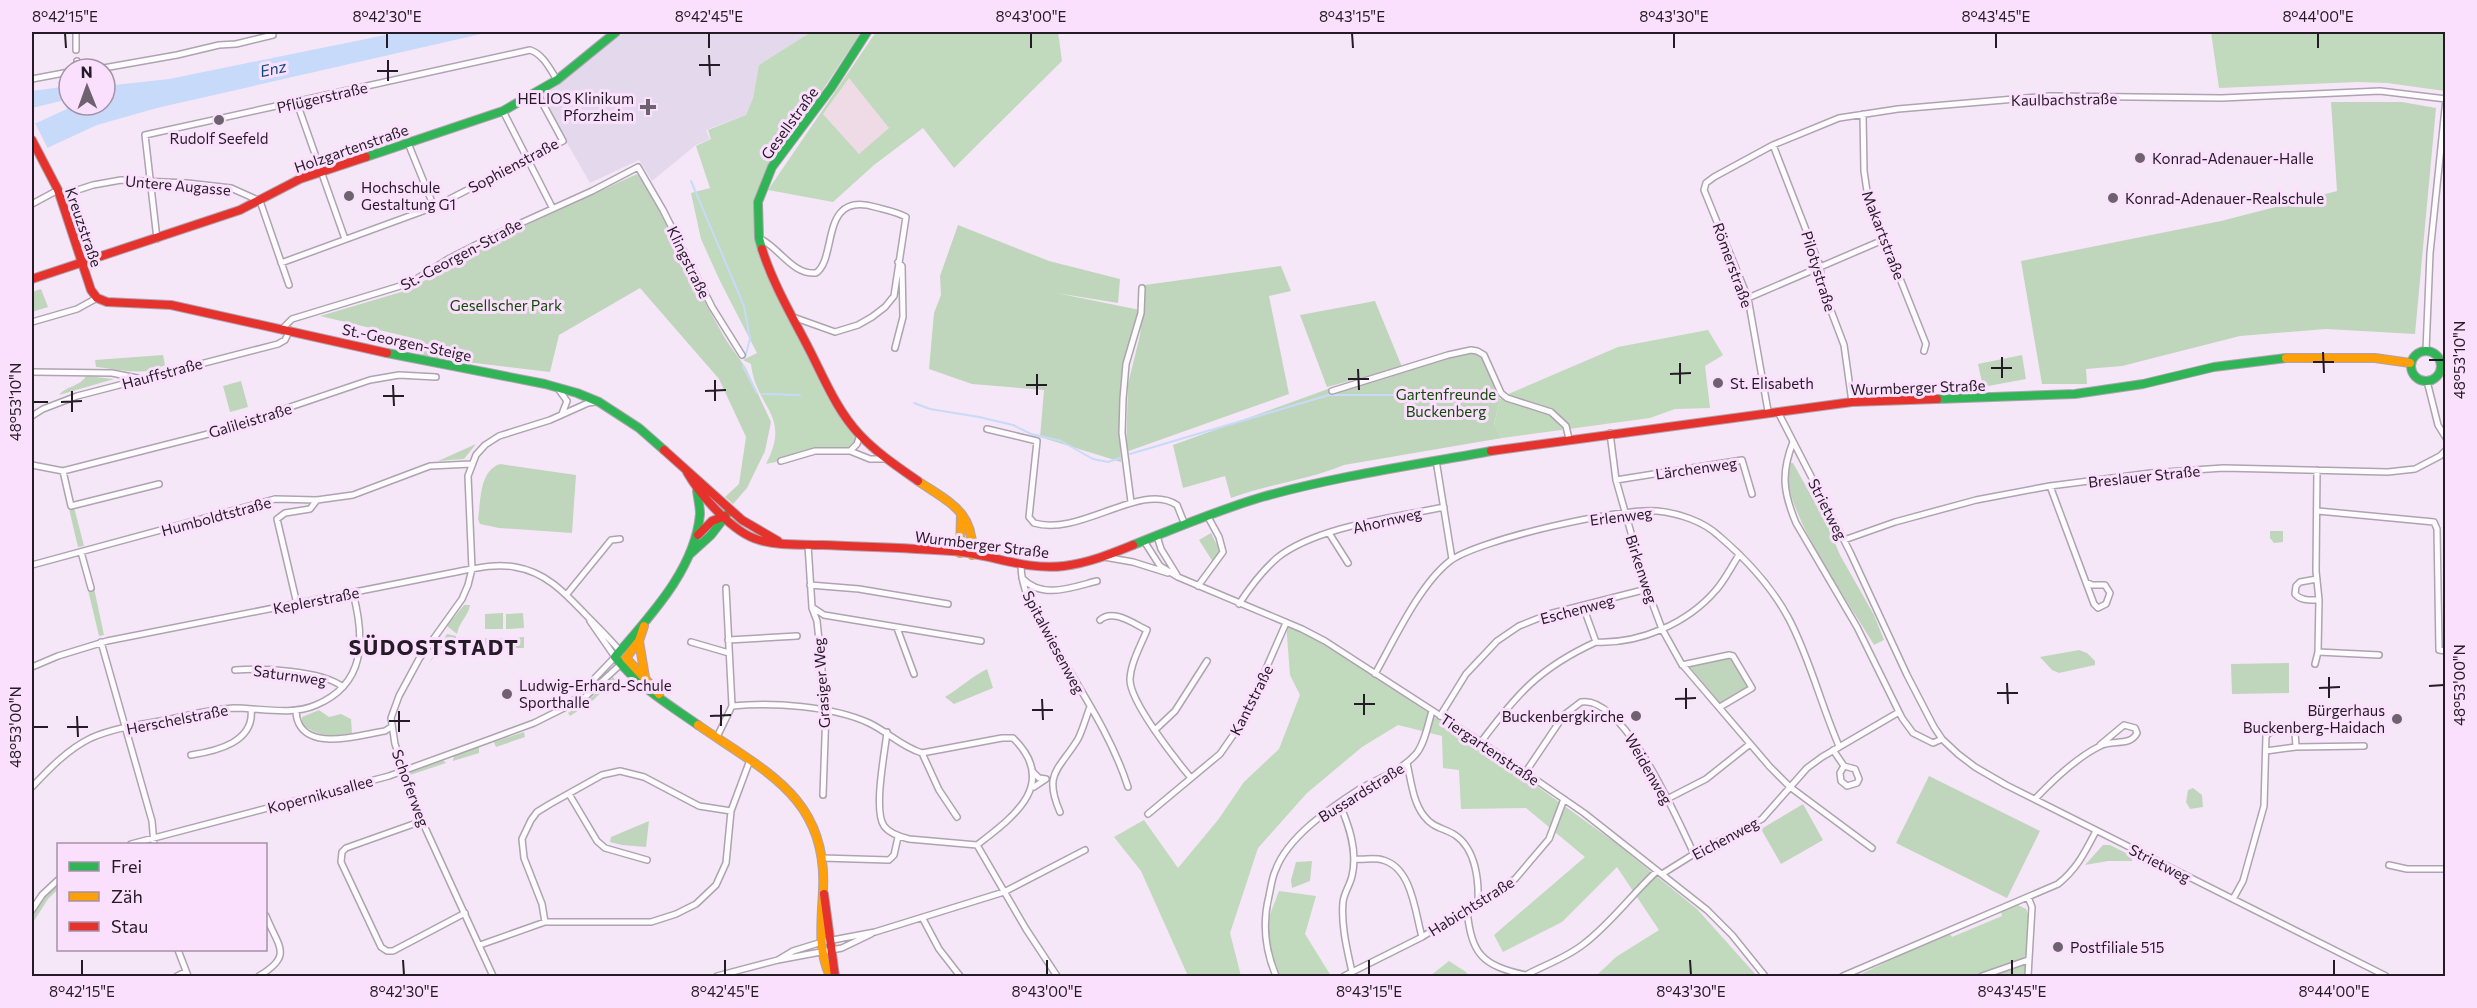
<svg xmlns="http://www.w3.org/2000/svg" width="2477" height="1008" viewBox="0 0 2477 1008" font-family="Commissioner,sans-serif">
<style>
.commercial{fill:#efdbe6}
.medical{fill:#e4d9ec}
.green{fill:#c0d6bc}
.forest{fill:#c1d9bd;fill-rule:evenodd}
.water{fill:#c8dafa}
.pier{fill:#f5e7f7}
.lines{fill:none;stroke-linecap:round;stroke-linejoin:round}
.stream{stroke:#c8dafa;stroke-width:2}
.street-casing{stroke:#aea3b0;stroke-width:8}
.fast-casing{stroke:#aea3b0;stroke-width:10}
.slow-casing{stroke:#aea3b0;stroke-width:10}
.jam-casing{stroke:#aea3b0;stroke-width:10}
.street{stroke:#fefbfe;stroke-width:5}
.fast{stroke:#30b455;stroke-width:8}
.slow{stroke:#ff9f0a;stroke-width:8}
.jam{stroke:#e5322d;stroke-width:8}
.ticks{fill:none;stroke:#251b26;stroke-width:2}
.poi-dot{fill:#6e626f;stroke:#fbe0fe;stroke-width:2}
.labels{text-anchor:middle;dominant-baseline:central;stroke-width:6;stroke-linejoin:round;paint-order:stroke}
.street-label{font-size:15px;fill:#251b26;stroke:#fbe0fe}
.poi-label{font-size:15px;fill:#251b26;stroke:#fbe0fe;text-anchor:start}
.park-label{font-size:15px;fill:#144b0a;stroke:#fbe0fe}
.water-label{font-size:16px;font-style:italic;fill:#0f4a81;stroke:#fbe0fe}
.district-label{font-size:21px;font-weight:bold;letter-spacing:1.5px;fill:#251b26;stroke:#fbe0fe}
.neatline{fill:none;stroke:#251b26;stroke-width:2}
.ticks-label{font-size:15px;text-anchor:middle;fill:#251b26}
</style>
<rect width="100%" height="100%" fill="#f5e7f7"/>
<path class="commercial" d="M849,77l40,51 -30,26 -36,-40z"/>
<path class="medical" d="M626,32h185l-52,33 -6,33 -7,17 -40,15 4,9 -14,6 -44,36 -13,-21 -49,23 -51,-89 66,-51z"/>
<path class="green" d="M2331,102h71l34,6 -21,226 -89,-5 -86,7 -118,30 -36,3 1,15h-45l-21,-123 200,-40 116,-30z
M637,174l13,18 58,116 18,32 20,28 25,54 -6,29 -18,37 -14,16 -8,-7 14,-13 7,-47 -27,-58 -79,-91 -81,47 -9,37 -133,-16 4,-16 -101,-24 88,-26 98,-56z
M958,225l91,36 71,18 -2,24 -62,-10 84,17 -18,66 -3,45 2,41 -81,-25 4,-47 -72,-6 -43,-15 5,-56 7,-18 -1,-19z
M1281,266l10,25 -22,5 20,98 -163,58 2,-68 12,-49 5,-50z
M41,289l7,18 -16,5v-20z
M1375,301l27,66 -75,20 -27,-72z
M1463,351l17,2 20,46 -6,26 8,13 -158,27c-36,15 -76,19 -113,33l-6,-22 -42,12 -10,-43 155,-56z
M163,355l2,10c-22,12 -46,4 -69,2l-1,-7z
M2022,355l4,24 -43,8 -5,-23z
M86,376l28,3 -55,16c7,-9 22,-9 27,-19z
M241,381l7,26 -18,5 -7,-26z
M476,444l-12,15 -26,2z
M1789,463h4l34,61 13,31 34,60 10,25 -10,5c-21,-37 -99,-144 -85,-182z
M500,464l76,11 -4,58 -73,-5 -19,-4 -2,-5c3,-18 1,-48 22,-55z
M74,507l10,39 -6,1 -9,-38z
M2270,531h13v11l-9,1 -4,-5z
M1211,533l10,20 -8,9 -14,-22z
M94,588l10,47 -5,1 -11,-46z
M464,605h6c-1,10 -11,17 -13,29l-10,-8z
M503,613v16h-18v-15z
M523,613l1,15 -18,1v-15z
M447,634l9,2v5l-8,-1 -19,23z
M524,637v11h-18v-10z
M485,638h18v10h-17z
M2079,650l8,3 8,8v4l-36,8 -7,-3 -12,-13z
M1733,657l19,31 -31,16 -33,-39z
M2289,663v30l-57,1 -1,-30z
M987,669l6,19 -39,16 -9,-7c15,-9 26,-20 42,-28z
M613,677l2,3 -25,23 -20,13 -2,-3 24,-16z
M319,710l10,7 12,-3 10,5 1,14c-20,4 -34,4 -50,-9v-7z
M524,732l1,5 -29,10 -2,-5z
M479,747v6l-26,8 1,-6z
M442,759l4,4 -36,12 -1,-4z
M1929,776l111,55 -33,67 -111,-55z
M2193,788l9,7 1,12 -13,2 -4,-7 2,-12z
M1803,804l20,36 -42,24 -20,-35z
M649,821l-3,26 -24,-2 -12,-3 1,-5z
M2103,845h7l22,11v5h-24l-23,4z
M1312,861l-2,20 -18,7 -1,-8 5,-18z
M58,884v5l-10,10 -16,25c-1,-15 15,-30 26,-40z"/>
<path class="forest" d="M811,32h50l-47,71 -46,63 -13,33v25l4,26 97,185 -3,11 -87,18c26,-50 -10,-55 -15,-100l-8,-4 14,-7 -37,-72 -19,-42 -10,-46 19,-5 -14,-42 15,-7 -3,-9 38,-15 7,-17 6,-33z
M876,32h182l4,29 -108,107 -31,-40 -49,37 -41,37 -65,-12zM849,78l40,50 -30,26 -36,-40z
M2211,32h234v59l-58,-8 -29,-1 -139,6z
M1708,330l15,25 -18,11 5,42 -35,1 -25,9 -148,20 -8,-12 6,-27 6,-4 112,-48z
M1286,623l39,20 209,141 83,60 80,65 60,67h-161l20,-19 43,-27 -42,-63 -55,55 -59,30 -9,-17 91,-78 -59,-49 -65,1 -2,-39 -16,-2 -1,-32 -44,-11 -36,22 -55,46 -49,55 -28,85 11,43h-53l-47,-105 -27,-34 30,-17 34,48 40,-48 26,-38 35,-33 21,-54 -10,-20z
M1279,891l37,5 -11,38 26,42h-54l-8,-33v-26z
M2018,905l8,4 3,8 -4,59h-168l92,-44 3,5 50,-21 -1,-5z
M1449,961l17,11 3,4h-39z"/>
<path class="water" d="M400,32h90l-333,76 -60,17 -65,30v-30l35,-16 2,-6v2h36v-19l64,-7z
M69,86v13l-37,9v-17z"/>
<path class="pier" d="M34,121l15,30 -17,7v-36z"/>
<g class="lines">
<path class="stream" d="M691,181l53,125 6,33 -5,19
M743,366l14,27
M762,394l38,1
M914,403l16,6 49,8 34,8 18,9 30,7 32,18 15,3 12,-4
M1130,454l199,-59h99"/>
<defs>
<path id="street" d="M76,32v18
M77,61l1,8
M98,69l79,-14 42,-10 17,-1 37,-9
M32,79l37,-7
M297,103l48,136
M503,111l49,96
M1863,114l1,57 4,27 58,146 -2,7
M408,143l26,64
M1773,145l47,121 2,21 22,58 8,57
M59,196l34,-11 28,-5 66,3 44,5 29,13 29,84
M32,204l26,-14
M759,238c20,9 33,37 57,35 22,-15 3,-82 59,-66 11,3 22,5 31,10l-12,79 -9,11 -13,10 -14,8 -23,7 -42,-15
M157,239l-12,-104 385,-85c13,4 20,19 27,30
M281,263l153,-56 129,-66 -26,-48
M1748,298l135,-58
M32,322l45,-13 20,-11
M282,329l10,-10 118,-36 40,-25 49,-25 93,-42 46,-24 25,43 49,97 30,48
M895,348l8,-31 -1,-51 -4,-4
M32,372l80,1 25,5
M2427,381l11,44 8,13
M559,390l8,11 -5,13
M1332,391l116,-36 23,-5 6,1 7,4 17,38 6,5 44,14 15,14 3,13
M1768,411l-20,-113 -44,-108 2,-7 8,-6 59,-32 66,-27 59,-9 152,-13 172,2 158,-7 66,8 -16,154 -4,98
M1778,412l72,140 57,123 27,52 8,12 16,15 17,13 31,18 380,191
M32,416l11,-7 34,-13 201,-52 7,-4 5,-10
M987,429l50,12 -8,76 5,6c46,14 107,-42 143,-18l8,20
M1610,433l6,47 31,109 15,40 19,34 89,104 20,20 82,61
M1793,442c-12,31 -10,50 3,81l61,104 45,91 11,15 20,10 9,-4
M850,451l20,8h15
M1436,460l16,99
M781,461l34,-10h35l7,-7 3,-9
M32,465l31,6 153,-39 154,-52 29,-5 37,2
M2317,470l-1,101 3,29c-9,0 -18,1 -24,-6l1,-8 4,-4 17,-3
M63,471l8,35 88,-22
M1616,480l126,-20 10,34
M2050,486l44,118 4,4 8,-4 4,-11 -5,-8h-13l-6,-3
M1131,502l-9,-69 1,-34 3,-35 15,-51 1,-25
M2318,511l116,11 3,7 2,121 7,1
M1329,533l19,30
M1157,536l4,13 16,26
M1844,540l51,-18 81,-22 74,-14 101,-13 72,-5 165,4 27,-3 25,-13 6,-6
M1144,541l16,25 18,11 124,52 23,12 156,101 103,71 123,97 25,25 33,41
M808,545l4,62 12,8 157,26
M81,552l10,36
M1104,557l29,5 35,11
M32,565l243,-66 42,1 36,-5 77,-29 41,-2
M1021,565c0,31 20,56 35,83 26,45 56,89 72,139
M1022,578c20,22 51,9 75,3
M810,585l49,4 89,15
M1198,586l25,-34 -4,-15 -12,-22
M567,594l44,-54 9,-1
M297,604l-20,-85 8,-6 25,-4 7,-9
M1239,604c11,-17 22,-32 38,-46 38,-31 119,-41 167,-51
M1583,606l13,36c43,2 91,-18 120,-52 9,-10 15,-23 23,-35
M812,608l5,13 9,89 -3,85
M1100,620c13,-12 34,4 47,10 -6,15 -16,32 -17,49 -1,22 46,81 61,99
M897,628l17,46
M728,640l69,-4
M101,642l51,179 2,23
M691,642l38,11
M2318,652l61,3
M2315,664l3,-12 1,-52
M1682,665l47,-10 4,1 19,32 -32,19
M32,667l26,-11 49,-15 344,-68c21,-4 43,-10 64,-6 31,5 50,26 71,48 12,12 24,24 35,37
M235,670c27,-2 86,0 108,17
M1375,674c19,-34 45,-90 75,-113 27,-21 172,-54 207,-50 21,2 46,10 62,25 27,23 53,51 70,83 21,40 32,86 50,127
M573,701l42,-44 -25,-36
M732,706c41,-4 100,0 137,17 19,9 33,24 53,30l80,-15h11c46,45 2,78 -36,107
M296,710c0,4 1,10 3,14 14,27 64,10 86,7l6,-4
M1440,716l26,-42 31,-33 22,-15 30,-12 98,-25
M1156,729l19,-18 32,-50
M887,732c-2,20 -14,78 -3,94 5,7 17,11 25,13l68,6 49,84 31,47
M717,737l15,-31 -6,-118
M1481,742c36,-48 58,-74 115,-100
M2296,747l68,-1
M1833,750l11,16 11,3 4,10 -2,4 -10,3 -6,-5 -1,-8 4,-7
M922,753l17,37 18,27
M191,755c26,-4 64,-13 60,-46
M1407,763c4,18 6,39 17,53 9,12 20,12 31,19 21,14 24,46 23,68
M1033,772l6,6 7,1 -12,8
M1525,773l39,-58 17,-13c43,-8 97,119 113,152
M32,787c17,-18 36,-38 59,-49 25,-11 54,-14 80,-19 21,-5 42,-10 63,-11 26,0 57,8 82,-3 50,-21 49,-66 37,-112
M569,794l28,47 8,7 42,12
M1667,799l39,-20 44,-35
M2035,799c18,-19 41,-41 65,-53 12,-7 30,1 37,-13l-2,-5 -11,-3 -24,20
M1339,803c10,22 19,48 13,73 -2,9 -8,17 -9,26 -2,24 4,47 9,70
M1060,812c-17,-39 -1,-42 18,-73 5,-10 8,-22 12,-32
M1148,814l72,-60 23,-33 43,-98
M422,821l-76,27 -4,4 -1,10 40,85 6,4h6l72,-38
M131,844l258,-68 99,-36 46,-17 50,-25 37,-34
M822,858l67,2 5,-5 4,-18
M1355,859c10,1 19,-2 28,1 29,8 32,52 39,77
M2389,865l18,4h39
M1662,874l32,-20 68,-35 45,-51 15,-11 77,-45
M2233,899l10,-18 21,-75 2,-70c6,-7 17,-7 26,-7l3,3 1,15 -30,4
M32,910l10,-15 16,-15
M1467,911c5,44 15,54 58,64
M923,919l16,30 21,27
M545,922l-3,-18 -18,-46 -2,-19 9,-19 6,-8 13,-8 52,-29 18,-4 24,6 55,29 32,5
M480,945l65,-23h106l25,-8 20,-10 20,-19 10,-22 5,-52 19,-51
M178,950l10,26
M778,960l15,-9 29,-9 53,-10 129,-40 81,-42
M177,976l8,-4
M259,976c35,-21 19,-29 7,-60
M493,976l-71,-155 -27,-77 -4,-26 8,-22 20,-37 43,-60 6,-14 4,-16 -4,-93 8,-21 9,-10 14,-9 51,-16 38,-17 7,-1
M717,976l61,-16 64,-12 29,-14
M1276,976c-11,-26 -14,-52 -7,-80 2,-9 3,-19 7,-27 12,-32 54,-61 82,-79 20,-12 42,-18 58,-36 9,-11 12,-30 16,-43
M1344,976l78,-39 93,-58 34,-40 15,-40
M1524,976c20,-11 43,-18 61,-33 27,-21 47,-49 72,-72
M1843,976l215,-92c19,-15 27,-32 38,-53
M1982,976l46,-16
M2028,976l4,-69 -4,-10"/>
<path id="fast" d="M366,157l137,-46 54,-31 59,-48
M762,249l-3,-11 -1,-36 14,-35 59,-79 36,-56
M2411 366a15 15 0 1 1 30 0a15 15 0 1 1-30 0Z
M387,353l158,31 32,9 22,9 40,26 25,22
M1937,399l138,-5 68,-10 71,-17 72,-9
M697,491c1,7 3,16 3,23 -5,56 -51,103 -85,143 23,29 53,47 83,68
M1133,545c43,-17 85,-35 129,-48 75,-21 153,-32 229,-46
M690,554l21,-19 17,-22"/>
<path id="slow" d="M2286,358h89l35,5
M918,481c32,22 57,31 54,74
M960,553l1,-38
M644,626l-5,15 -13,17 33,36
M639,641l6,36
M698,725c66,46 130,72 125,165 -1,28 -6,60 7,86"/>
<path id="jam" d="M32,140l26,50 33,100 6,8 10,4 64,3 216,48
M762,249c11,35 30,67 47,100 15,29 28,62 51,86 17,18 38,32 58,46
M32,279l208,-69 60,-31 66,-22
M664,450l78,70 36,21
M1491,451l361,-49 85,-3
M687,472c13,23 46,61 72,68 19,6 44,4 64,5 42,2 85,3 128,6 38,2 73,20 113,15 24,-3 47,-12 69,-21
M698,535l14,-14 13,-5
M824,894l11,82"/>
</defs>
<use href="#street" class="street-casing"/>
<use href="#fast" class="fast-casing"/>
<use href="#slow" class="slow-casing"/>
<use href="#jam" class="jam-casing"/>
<use href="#street" class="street"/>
<use href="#fast" class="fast"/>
<use href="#slow" class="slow"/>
<use href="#jam" class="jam"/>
</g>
<path class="ticks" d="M65,33l1,15M387,33v15M709,33v15M1031,33v15M1352,33l1,15M1674,33v15M1996,33v15M2318,33v15M709,55l1,21M388,60v21M699,65h21M377,71h21M2323,352l1,21M2002,357v21M2429,360h15M2313,362h21M1680,363v21M1991,368h21M1358,369l1,21M1037,374v21M1670,374l21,-1M1348,379h21M715,380v21M393,385l1,21M1026,385h21M72,391v21M705,391l21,-1M383,396h21M33,402h15M61,402l21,-1M2329,677v21M2007,683l1,21M2429,686l15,-1M1686,688v21M2319,688l21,-1M1997,693h21M1364,694v21M1042,699l1,21M1675,699l21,-1M1354,704h21M721,705v21M1032,710h21M399,711v21M77,716l1,21M710,716l21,-1M389,721h21M33,727h15M67,727h21M82,960v15M403,960l1,15M725,960v15M1047,960v15M1369,960v15M1690,960l1,15M2012,960v15M2334,960v15"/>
<g class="poi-dot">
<path d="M645 98h6v6h6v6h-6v6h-6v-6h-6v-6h6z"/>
<circle cx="219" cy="120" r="6"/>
<circle cx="2140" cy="158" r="6"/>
<circle cx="349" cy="196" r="6"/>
<circle cx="2113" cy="198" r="6"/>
<circle cx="1718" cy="383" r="6"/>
<circle cx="507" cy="694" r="6"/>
<circle cx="1636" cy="716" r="6"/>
<circle cx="2397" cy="719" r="6"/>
<circle cx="2058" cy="947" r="6"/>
</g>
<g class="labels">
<g class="street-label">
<text transform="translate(322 97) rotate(-13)">Pflügerstraße</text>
<text transform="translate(2064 99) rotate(-1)">Kaulbachstraße</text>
<text transform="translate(789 123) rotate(-54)">Gesellstraße</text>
<text transform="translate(351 148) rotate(-19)">Holzgartenstraße</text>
<text transform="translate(513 165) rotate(-28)">Sophienstraße</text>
<text transform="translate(178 185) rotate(5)">Untere Augasse</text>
<text transform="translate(84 227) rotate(71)">Kreuzstraße</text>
<text transform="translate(1884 235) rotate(69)">Makartstraße</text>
<text transform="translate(461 254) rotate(-28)">St.-Georgen-Straße</text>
<text transform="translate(689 262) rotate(64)">Klingstraße</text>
<text transform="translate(1733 265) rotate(70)">Römerstraße</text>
<text transform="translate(1819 271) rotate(73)">Pilotystraße</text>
<text transform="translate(407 342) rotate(12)">St.-Georgen-Steige</text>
<text transform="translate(162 373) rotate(-15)">Hauffstraße</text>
<text transform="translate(1918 387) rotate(-2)">Wurmberger Straße</text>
<text transform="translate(250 420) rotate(-17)">Galileistraße</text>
<text transform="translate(1696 468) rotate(-8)">Lärchenweg</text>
<text transform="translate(2144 476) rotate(-6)">Breslauer Straße</text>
<text transform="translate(1828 509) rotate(63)">Strietweg</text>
<text transform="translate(216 516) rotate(-15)">Humboldtstraße</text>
<text transform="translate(1621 516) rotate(-7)">Erlenweg</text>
<text transform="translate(1387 520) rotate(-13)">Ahornweg</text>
<text transform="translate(982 544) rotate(7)">Wurmberger Straße</text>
<text transform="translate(1642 569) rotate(72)">Birkenweg</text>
<text transform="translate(316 600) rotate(-11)">Keplerstraße</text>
<text transform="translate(1577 609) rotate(-15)">Eschenweg</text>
<text transform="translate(1054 642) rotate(62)">Spitalwiesenweg</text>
<text transform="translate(290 675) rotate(8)">Saturnweg</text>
<text transform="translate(821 683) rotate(-94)">Grasiger Weg</text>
<text transform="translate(1251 700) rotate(-63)">Kantstraße</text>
<text transform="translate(177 719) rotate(-11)">Herschelstraße</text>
<text transform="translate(1490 749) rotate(34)">Tiergartenstraße</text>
<text transform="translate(1649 769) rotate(60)">Weidenweg</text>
<text transform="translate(411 788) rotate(70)">Schoferweg</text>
<text transform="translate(1361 792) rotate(-32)">Bussardstraße</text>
<text transform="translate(320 794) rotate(-15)">Kopernikusallee</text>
<text transform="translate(1725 838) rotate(-28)">Eichenweg</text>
<text transform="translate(2160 863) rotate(27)">Strietweg</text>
<text transform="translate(1471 906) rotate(-32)">Habichtstraße</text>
</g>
<g class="poi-label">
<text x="634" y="98" text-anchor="end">HELIOS Klinikum<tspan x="634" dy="17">Pforzheim</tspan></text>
<text x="219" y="138" text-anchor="middle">Rudolf Seefeld</text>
<text x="2152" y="158">Konrad-Adenauer-Halle</text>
<text x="361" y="187">Hochschule<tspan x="361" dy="17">Gestaltung G1</tspan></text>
<text x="2125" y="198">Konrad-Adenauer-Realschule</text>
<text x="1730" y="383">St. Elisabeth</text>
<text x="519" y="685">Ludwig-Erhard-Schule<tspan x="519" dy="17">Sporthalle</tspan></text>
<text x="2385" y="710" text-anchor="end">Bürgerhaus<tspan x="2385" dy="17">Buckenberg-Haidach</tspan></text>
<text x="1624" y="716" text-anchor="end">Buckenbergkirche</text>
<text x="2070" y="947">Postfiliale 515</text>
</g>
<g class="park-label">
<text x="506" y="305">Gesellscher Park</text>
<text x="1446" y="394">Gartenfreunde<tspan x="1446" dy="17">Buckenberg</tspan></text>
</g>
<g class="water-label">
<text transform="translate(273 68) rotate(-12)">Enz</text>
</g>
<g class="district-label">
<text x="434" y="646">SÜDOSTSTADT</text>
</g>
</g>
<rect width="2477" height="1008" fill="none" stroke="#fbe0fe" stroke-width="66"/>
<rect x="57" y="843" width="210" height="108" fill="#fbe0fe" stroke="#a591a8" stroke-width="1.5"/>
<rect x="69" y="862" width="30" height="9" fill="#30b455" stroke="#a591a8" stroke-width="1.5"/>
<text x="111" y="873" font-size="18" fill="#251b26">Frei</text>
<rect x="69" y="892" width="30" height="9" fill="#ff9f0a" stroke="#a591a8" stroke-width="1.5"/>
<text x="111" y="903" font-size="18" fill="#251b26">Zäh</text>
<rect x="69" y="922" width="30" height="9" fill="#e5322d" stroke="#a591a8" stroke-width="1.5"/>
<text x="111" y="933" font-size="18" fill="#251b26">Stau</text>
<g transform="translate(87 87) rotate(359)"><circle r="28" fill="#fbe0fe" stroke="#a591a8" stroke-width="1.5"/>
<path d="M0-4.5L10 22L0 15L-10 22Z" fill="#6e626f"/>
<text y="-9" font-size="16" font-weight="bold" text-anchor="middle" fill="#251b26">N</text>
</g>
<rect x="33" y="33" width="2411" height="942" class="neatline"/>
<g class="ticks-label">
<text x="65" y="22">8°42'15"E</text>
<text x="387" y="22">8°42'30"E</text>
<text x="709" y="22">8°42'45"E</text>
<text x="1031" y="22">8°43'00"E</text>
<text x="1352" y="22">8°43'15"E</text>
<text x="1674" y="22">8°43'30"E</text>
<text x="1996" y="22">8°43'45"E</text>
<text x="2318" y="22">8°44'00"E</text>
<text transform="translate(2460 360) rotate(-90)" y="5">48°53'10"N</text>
<text transform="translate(16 402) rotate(-90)" y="5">48°53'10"N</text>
<text transform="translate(2460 685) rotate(-90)" y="5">48°53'00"N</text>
<text transform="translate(16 727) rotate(-90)" y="5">48°53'00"N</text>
<text x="82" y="997">8°42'15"E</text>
<text x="404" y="997">8°42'30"E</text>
<text x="725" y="997">8°42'45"E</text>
<text x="1047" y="997">8°43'00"E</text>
<text x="1369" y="997">8°43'15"E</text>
<text x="1691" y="997">8°43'30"E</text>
<text x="2012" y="997">8°43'45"E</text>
<text x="2334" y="997">8°44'00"E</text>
</g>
</svg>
